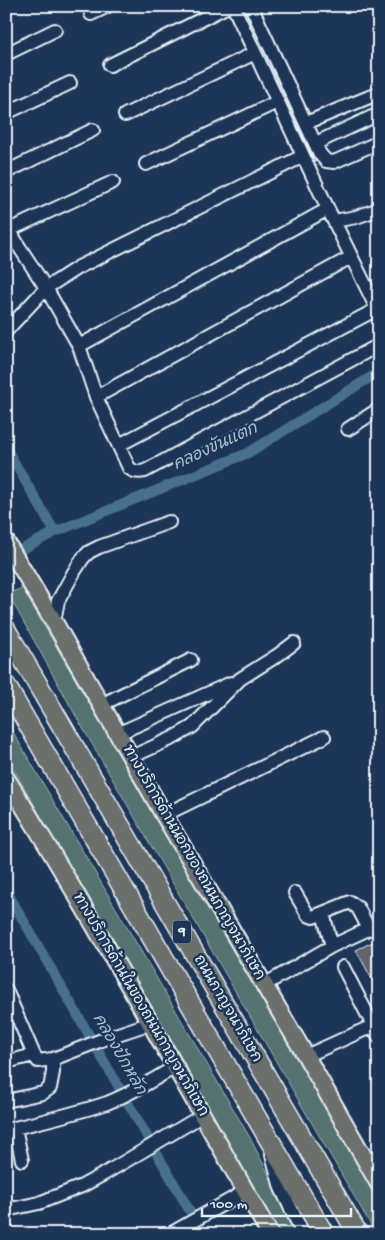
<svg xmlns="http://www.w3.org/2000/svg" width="385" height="1240" viewBox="0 0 385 1240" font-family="'Gochi Hand','Playpen Sans Thai',sans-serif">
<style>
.green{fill:#557270;stroke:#9eb2b4}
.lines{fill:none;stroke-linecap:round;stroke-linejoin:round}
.canal{stroke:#466f8d;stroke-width:10}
.building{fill:#63646c;stroke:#e8f1f8}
.minor-casing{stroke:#e8f1f8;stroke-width:16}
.major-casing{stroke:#e8f1f8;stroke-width:20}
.highway-casing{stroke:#e8f1f8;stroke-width:22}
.minor{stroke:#1d3557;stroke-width:12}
.major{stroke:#6c706d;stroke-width:16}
.highway{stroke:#6c706d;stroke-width:19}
.labels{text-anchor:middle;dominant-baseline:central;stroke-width:5;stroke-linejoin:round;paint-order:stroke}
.shield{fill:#1d3557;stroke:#abb9c8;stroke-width:1}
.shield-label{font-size:14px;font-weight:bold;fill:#e8f1f8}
.street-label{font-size:15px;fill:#e8f1f8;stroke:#1d3557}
.water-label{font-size:16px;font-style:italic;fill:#afc4d3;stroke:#1d3557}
</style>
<rect width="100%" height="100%" fill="#1d3557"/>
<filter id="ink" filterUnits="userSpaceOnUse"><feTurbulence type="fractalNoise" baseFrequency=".02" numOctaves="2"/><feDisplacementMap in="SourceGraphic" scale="10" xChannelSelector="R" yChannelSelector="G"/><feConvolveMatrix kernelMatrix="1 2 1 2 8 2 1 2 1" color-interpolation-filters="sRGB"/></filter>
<g filter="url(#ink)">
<path class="green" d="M22,588l357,612v34h-3l-299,-516 -69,-124z
M6,720l243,416 37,72 11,26h-16l-275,-478z"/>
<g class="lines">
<path class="canal" d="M6,448l49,84
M9,556l46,-24 193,-79 131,-81
M6,890l197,344"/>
</g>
<path class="building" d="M379,939v53l-23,-42z"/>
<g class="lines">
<defs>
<path id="minor" d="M233,6l95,203 51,104
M251,6l69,148 6,7 8,1 45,-20
M91,14l17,-8
M6,54l49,-24
M110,65l118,-59
M6,113l64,-30
M125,115l130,-62
M306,123l73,-30
M316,143l56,-26 7,-1
M146,164l131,-62
M6,172l87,-42
M334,221l22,-4 23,-8
M6,223l12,22 28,43 33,58 17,51 33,71c5,4 9,5 16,3l234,-126
M9,230l104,-48
M6,331l40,-43 31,-20 226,-112
M79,346l249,-137
M96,397l255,-140
M348,429l31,-20
M119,445l258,-136
M54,622l4,-21 16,-29 9,-14 6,-6 10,-5 70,-25
M101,705l90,-45
M117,734l114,-51
M131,757l42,-19 19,-11 48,-48 38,-24 16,-12
M164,815l160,-78
M295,893l13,22 5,2 37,-15 8,6 11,21
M323,914l9,32
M343,967l36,70
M264,985l68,-39 47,-22
M6,990l28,65 4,6 15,-2 59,-23 39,-13
M306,1056l73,-33
M6,1062l28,-7
M6,1101l37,-8 7,-5 3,-16v-13
M15,1128l7,32
M6,1130c34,-8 68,-16 101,-27 24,-9 46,-23 68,-36
M272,1155l9,33 22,46
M367,1164l12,-9
M6,1210l33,-7 43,-17 22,-12 99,-59
M170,1234l76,-43"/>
<path id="major" d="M6,542l48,80 110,193 142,241 73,128
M6,778c93,150 177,304 264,456"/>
<path id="highway" d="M6,630l352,604
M6,686l318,548"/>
</defs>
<use href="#minor" class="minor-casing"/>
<use href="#major" class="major-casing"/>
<use href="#highway" class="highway-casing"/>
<use href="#minor" class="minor"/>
<use href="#major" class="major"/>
<use href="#highway" class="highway"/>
</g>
</g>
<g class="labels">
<rect class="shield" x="173" y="920.5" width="18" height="23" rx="4"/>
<g class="shield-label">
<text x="182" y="932">9</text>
</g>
<g class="street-label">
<text transform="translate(193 863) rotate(60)">ทางบริการด้านนอกของถนนกาญจนาภิเษก</text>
<text transform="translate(140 1005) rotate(60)">ทางบริการด้านในของถนนกาญจนาภิเษก</text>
<text transform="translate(227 1009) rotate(60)">ถนนกาญจนาภิเษก</text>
</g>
<g class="water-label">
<text transform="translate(216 448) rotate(-25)">คลองขันแตก</text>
<text transform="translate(118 1055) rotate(60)">คลองปักหลัก</text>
</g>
</g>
<rect width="385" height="1240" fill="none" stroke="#1d3557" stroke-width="25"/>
<rect x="12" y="12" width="360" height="1215" fill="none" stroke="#e8f1f8" stroke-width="2" filter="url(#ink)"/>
<path d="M202 1208v8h149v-8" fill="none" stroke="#e8f1f8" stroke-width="2.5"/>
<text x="210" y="1208" font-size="15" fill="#e8f1f8" stroke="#1d3557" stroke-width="4" paint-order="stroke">100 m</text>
</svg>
